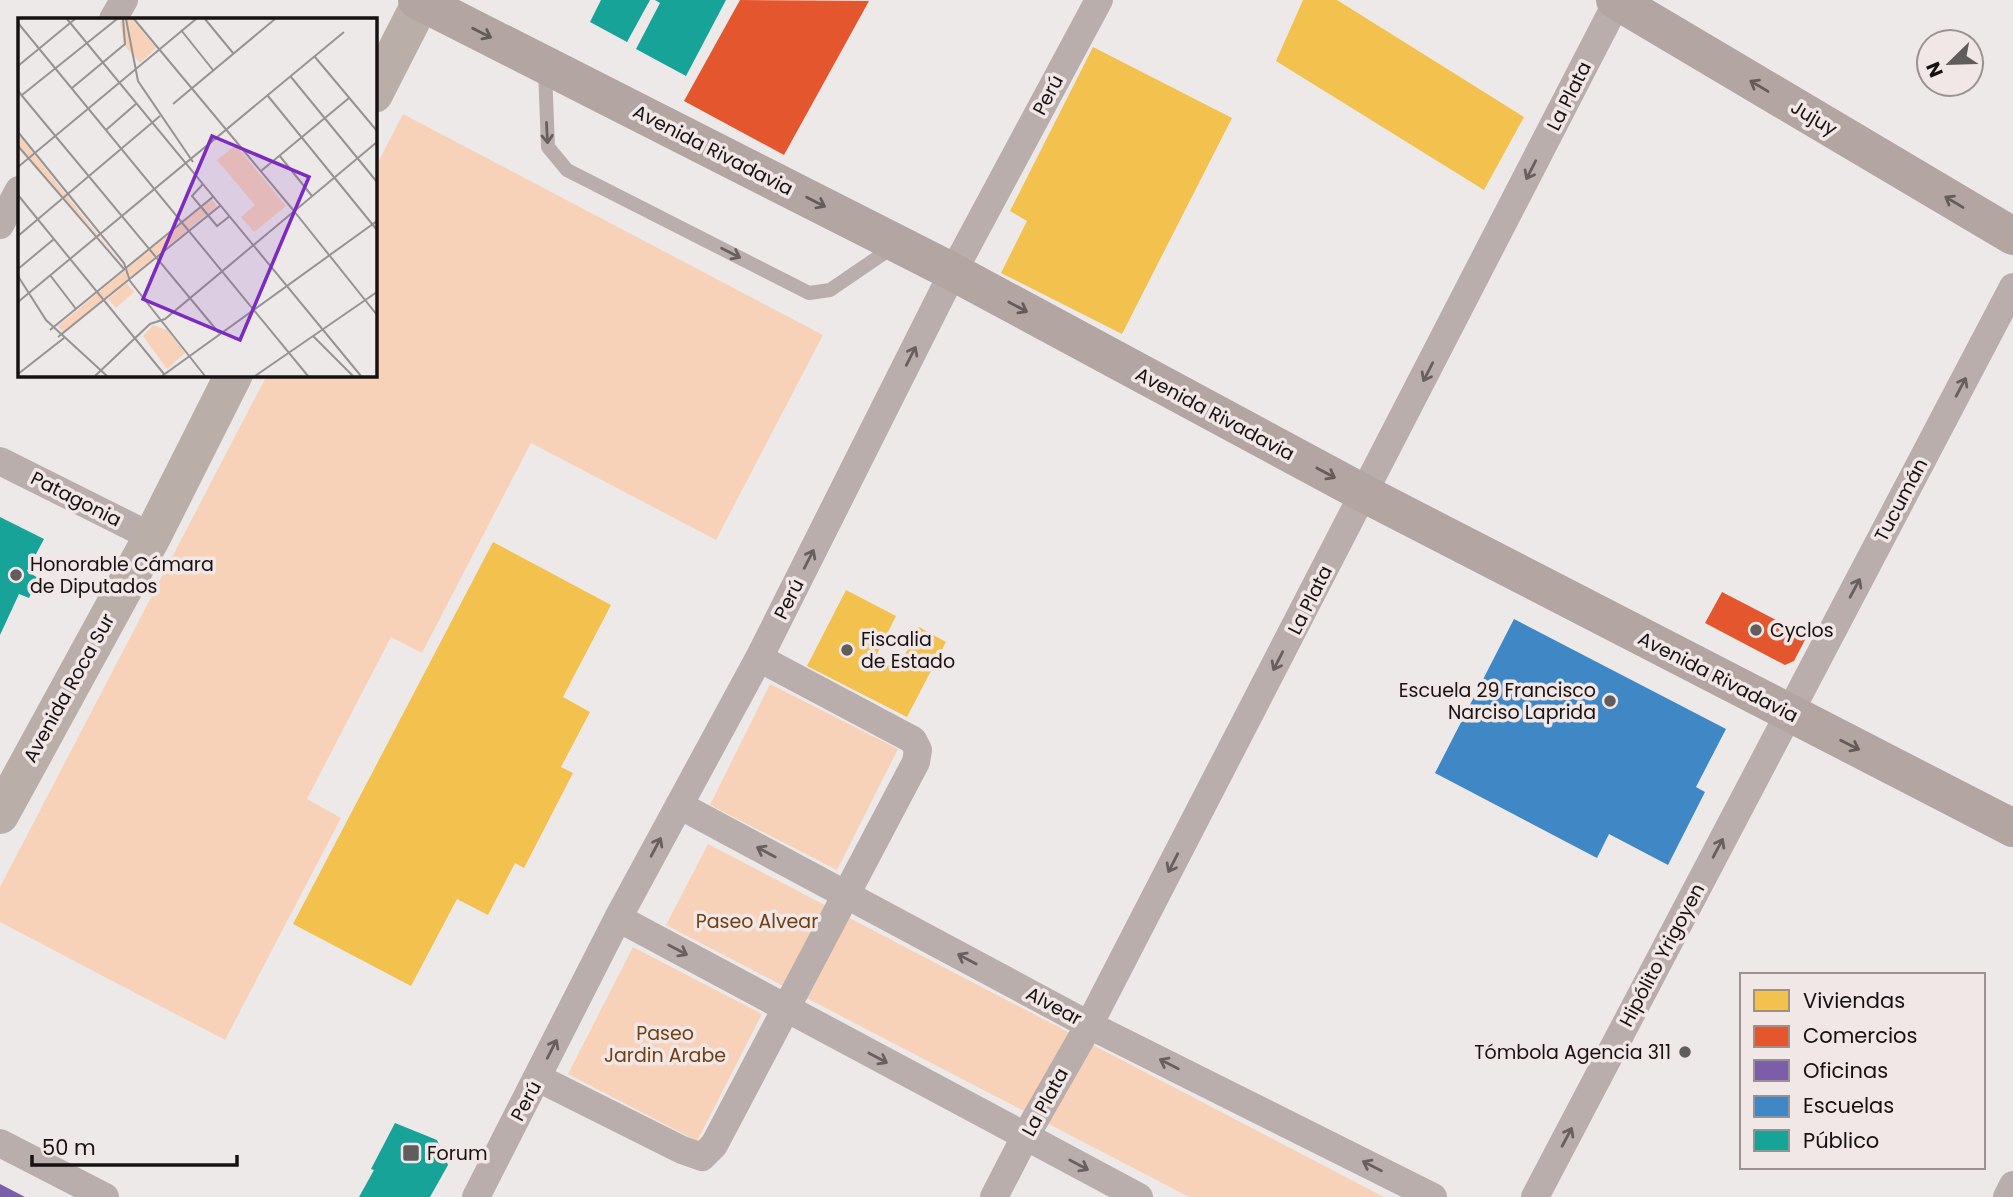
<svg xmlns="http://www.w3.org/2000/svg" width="2013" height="1197" viewBox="0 0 2013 1197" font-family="Poppins,sans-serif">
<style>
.green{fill:#f7d2b9}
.homes{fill:#f2c14e}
.shops{fill:#e4572e}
.offices{fill:#7b5ea7}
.schools{fill:#3f88c5}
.public{fill:#17a398}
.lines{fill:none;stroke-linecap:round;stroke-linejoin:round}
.service{stroke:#baaeac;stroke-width:14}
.minor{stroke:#baaeac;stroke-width:28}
.secondary{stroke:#baaea9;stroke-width:38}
.primary{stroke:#b3a6a2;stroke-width:38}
.oneway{stroke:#645c5a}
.oneway2{stroke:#68605f}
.poi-dot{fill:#625d5d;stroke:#f1e7e6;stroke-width:2.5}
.labels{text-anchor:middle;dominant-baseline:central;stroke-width:7;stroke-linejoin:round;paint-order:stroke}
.street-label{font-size:19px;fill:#161212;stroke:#f1e7e6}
.poi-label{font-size:19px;fill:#161212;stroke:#f1e7e6;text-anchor:start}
.park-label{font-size:19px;fill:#713f11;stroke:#f1e7e6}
.inset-road{fill:none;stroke:#989393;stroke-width:2}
.view{fill:#7b2cbf;fill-opacity:0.15;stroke:#7b2cbf;stroke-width:3.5}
.inset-edge{fill:none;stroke:#161212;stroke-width:3.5}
</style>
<rect width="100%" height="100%" fill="#eee9e9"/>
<path class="green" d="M403,114l420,221 -107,205 -185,-97 -109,210 -31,-16 -84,162 34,19 -116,222 -225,-118v-35l267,-512 107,-1 1,-206z
M770,684l128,65 -61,121 -127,-65z
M708,844l676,353h-195l-523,-272z
M633,947l129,67 -65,127 -129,-67z"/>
<path class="homes" d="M1303,0h34l187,117 -40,73 -208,-129z
M1093,47l139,71 -110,216 -121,-61 26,-52 -17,-10z
M493,542l118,63 -48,92 27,15 -29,55 12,6 -49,95 -9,-5 -27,52 -31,-16 -46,87 -118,-62z
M846,590l50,26 -21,42 22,12 22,-43 27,15 -39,75 -100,-51z"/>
<path class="shops" d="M740,0l129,1 -85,154 -100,-54z
M1722,592l85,44 -13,25 -9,4 -80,-42z"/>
<path class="offices" d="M0,1184l25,13h-25z"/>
<path class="schools" d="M1514,619l212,110 -30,58 9,5 -37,73 -59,-31 -12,24 -162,-85z"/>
<path class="public" d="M601,0h49l-23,42 -37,-20z
M655,0h71l-40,76 -50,-27 24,-46z
M0,517l44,22 -17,32 11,7 -9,20 -10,-4 -19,41z
M395,1123l42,17 11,25 -18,32h-71l15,-27 -3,-1z"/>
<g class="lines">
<path class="service" d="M545,70l3,77 19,23 242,123 21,-3 63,-43"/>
<path class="minor" d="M113,19l11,-19
M0,225l19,-35
M0,461l152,76
M679,805l410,220 344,172
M618,918l521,279
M538,1078l144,72 20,7 12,-12 202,-383 2,-12 -5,-10 -154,-82
M0,1143l105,54
M476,1197l142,-279 141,-260 194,-386 146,-272
M994,1197l31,-60 64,-112 529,-1025
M1535,1197l478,-910
M2007,1197l6,-12"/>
<path class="secondary" d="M374,94l47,-92
M0,815l152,-278 82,-163"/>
<path class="primary" d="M417,0l536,272 412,222 648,334
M1615,0l398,236"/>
</g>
<defs><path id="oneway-shaft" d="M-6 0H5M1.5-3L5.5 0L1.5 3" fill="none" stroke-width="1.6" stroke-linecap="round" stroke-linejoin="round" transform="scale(1.75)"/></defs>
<g class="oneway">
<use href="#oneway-shaft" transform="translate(482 33) rotate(27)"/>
<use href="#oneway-shaft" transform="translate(1759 86) rotate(-149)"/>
<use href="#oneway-shaft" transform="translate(816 202) rotate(27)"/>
<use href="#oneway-shaft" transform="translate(1954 202) rotate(-149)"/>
<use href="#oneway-shaft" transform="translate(1018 307) rotate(28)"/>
<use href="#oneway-shaft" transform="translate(1326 473) rotate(28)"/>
<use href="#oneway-shaft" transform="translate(1850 745) rotate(27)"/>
</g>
<g class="oneway2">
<use href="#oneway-shaft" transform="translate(547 133) rotate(87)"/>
<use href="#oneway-shaft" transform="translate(1531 170) rotate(117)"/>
<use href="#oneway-shaft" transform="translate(731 253) rotate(27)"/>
<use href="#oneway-shaft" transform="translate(911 356) rotate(-63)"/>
<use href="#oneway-shaft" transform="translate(1428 372) rotate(117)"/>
<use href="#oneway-shaft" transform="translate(1961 387) rotate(-62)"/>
<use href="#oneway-shaft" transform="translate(809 559) rotate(-63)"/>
<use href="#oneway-shaft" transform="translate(1855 588) rotate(-62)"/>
<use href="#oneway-shaft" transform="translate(1278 661) rotate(117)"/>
<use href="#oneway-shaft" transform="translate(656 847) rotate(-62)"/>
<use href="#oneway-shaft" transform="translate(1718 848) rotate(-62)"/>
<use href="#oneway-shaft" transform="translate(766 852) rotate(-152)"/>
<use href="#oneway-shaft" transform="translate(1173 863) rotate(117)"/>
<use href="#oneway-shaft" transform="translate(678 950) rotate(28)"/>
<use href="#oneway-shaft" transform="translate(967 959) rotate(-152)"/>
<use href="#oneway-shaft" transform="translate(552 1049) rotate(-63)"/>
<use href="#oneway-shaft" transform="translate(878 1058) rotate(28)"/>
<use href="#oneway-shaft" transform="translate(1169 1064) rotate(-153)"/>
<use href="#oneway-shaft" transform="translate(1567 1137) rotate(-62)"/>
<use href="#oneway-shaft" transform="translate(1079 1165) rotate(28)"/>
<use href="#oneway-shaft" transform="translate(1372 1166) rotate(-153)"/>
</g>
<g class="poi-dot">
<circle cx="16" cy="575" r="7"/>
<circle cx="1756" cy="630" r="7"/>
<circle cx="847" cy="650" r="7"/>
<circle cx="1610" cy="701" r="7"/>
<circle cx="1685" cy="1052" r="7"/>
<rect x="402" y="1144" width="18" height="18" rx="3.5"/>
</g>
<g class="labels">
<g class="street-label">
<text transform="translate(1048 95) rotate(-62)">Perú</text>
<text transform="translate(1569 96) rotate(-63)">La Plata</text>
<text transform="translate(1814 118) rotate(31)">Jujuy</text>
<text transform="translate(713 150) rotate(27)">Avenida Rivadavia</text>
<text transform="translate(1215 414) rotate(28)">Avenida Rivadavia</text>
<text transform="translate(76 499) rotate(27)">Patagonia</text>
<text transform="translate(1901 500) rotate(-62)">Tucumán</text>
<text transform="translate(789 599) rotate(-63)">Perú</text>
<text transform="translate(1310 600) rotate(-63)">La Plata</text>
<text transform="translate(1718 677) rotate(27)">Avenida Rivadavia</text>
<text transform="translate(69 688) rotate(-61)">Avenida Roca Sur</text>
<text transform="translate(1662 955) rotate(-62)">Hipólito Yrigoyen</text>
<text transform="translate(1054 1006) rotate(28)">Alvear</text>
<text transform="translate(526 1101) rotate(-62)">Perú</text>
<text transform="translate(1045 1102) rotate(-61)">La Plata</text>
</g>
<g class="poi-label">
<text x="30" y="564">Honorable Cámara<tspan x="30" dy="22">de Diputados</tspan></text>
<text x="1770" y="630">Cyclos</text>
<text x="861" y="639">Fiscalia<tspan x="861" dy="22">de Estado</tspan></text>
<text x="1596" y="690" text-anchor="end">Escuela 29 Francisco<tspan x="1596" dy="22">Narciso Laprida</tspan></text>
<text x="1671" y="1052" text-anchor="end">Tómbola Agencia 311</text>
<text x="427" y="1153">Forum</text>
</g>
<g class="park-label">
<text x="757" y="921">Paseo Alvear</text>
<text x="665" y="1033">Paseo<tspan x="665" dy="22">Jardin Arabe</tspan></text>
</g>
</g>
<g transform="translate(18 18)">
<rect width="359" height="359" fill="#eee9e9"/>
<path d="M114,1l24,29 -16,15 -16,-18 -4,-24zM0,116l80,101 25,30 -105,-120zM218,127l50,61 -32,26 -13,-15 14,-12 -38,-45zM193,181l6,7 -154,126 -5,-6zM109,265l7,9 -18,16 -8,-9zM135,307l14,5 18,23 -18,16 -24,-33z" fill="#f7d2b9"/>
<path class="inset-road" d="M49,1l294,357M108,1l12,62 55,81M116,1l160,192M187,1l28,34M0,5l290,353M163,12l32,40M297,39l62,74M0,48l57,-47M273,59l86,105M54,70l53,-44 -2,-25M0,73l201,242M4,77l95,-76M250,78l109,134M155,86l102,-85M88,112l31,-27M0,114l106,131 6,18 75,95M0,128l106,123M261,137l33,41M0,149l178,-148M243,153l88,-73M185,166l-11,12 25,30 13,-10M0,177l146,179M276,193l83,104M0,218l142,-120M0,251l36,-30M32,257l26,34M0,258l28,44 61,56M0,284l326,-270M32,312l164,-134M295,318l40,40M40,319l163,-132M0,356l46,-36M77,358l55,-52 15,-5 212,-177M144,358l215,-155M237,358l122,-84"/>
<path class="view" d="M194,118l97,41 -69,163 -97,-41z"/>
<rect width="359" height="359" class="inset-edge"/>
</g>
<rect x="1740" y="973" width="245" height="196" fill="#f1e7e6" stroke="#999291" stroke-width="2"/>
<rect x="1754" y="990" width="35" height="21" fill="#f2c14e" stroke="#999291" stroke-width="2"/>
<text x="1803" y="1008" font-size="21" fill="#161212">Viviendas</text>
<rect x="1754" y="1026" width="35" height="21" fill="#e4572e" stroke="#999291" stroke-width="2"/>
<text x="1803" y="1043" font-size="21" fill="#161212">Comercios</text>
<rect x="1754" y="1060" width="35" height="21" fill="#7b5ea7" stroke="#999291" stroke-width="2"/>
<text x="1803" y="1078" font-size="21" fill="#161212">Oficinas</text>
<rect x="1754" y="1096" width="35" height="21" fill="#3f88c5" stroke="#999291" stroke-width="2"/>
<text x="1803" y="1113" font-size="21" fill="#161212">Escuelas</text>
<rect x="1754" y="1130" width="35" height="21" fill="#17a398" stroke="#999291" stroke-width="2"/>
<text x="1803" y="1148" font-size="21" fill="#161212">Público</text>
<g transform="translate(1950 63) rotate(247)"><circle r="33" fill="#f1e7e6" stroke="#999291" stroke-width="2"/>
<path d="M0-5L12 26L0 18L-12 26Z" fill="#625d5d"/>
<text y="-10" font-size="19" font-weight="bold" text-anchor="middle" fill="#161212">N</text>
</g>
<path d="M32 1155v10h205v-10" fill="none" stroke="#161212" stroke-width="3.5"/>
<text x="42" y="1155" font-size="21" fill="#161212" stroke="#f1e7e6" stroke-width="5" paint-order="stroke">50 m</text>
</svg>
